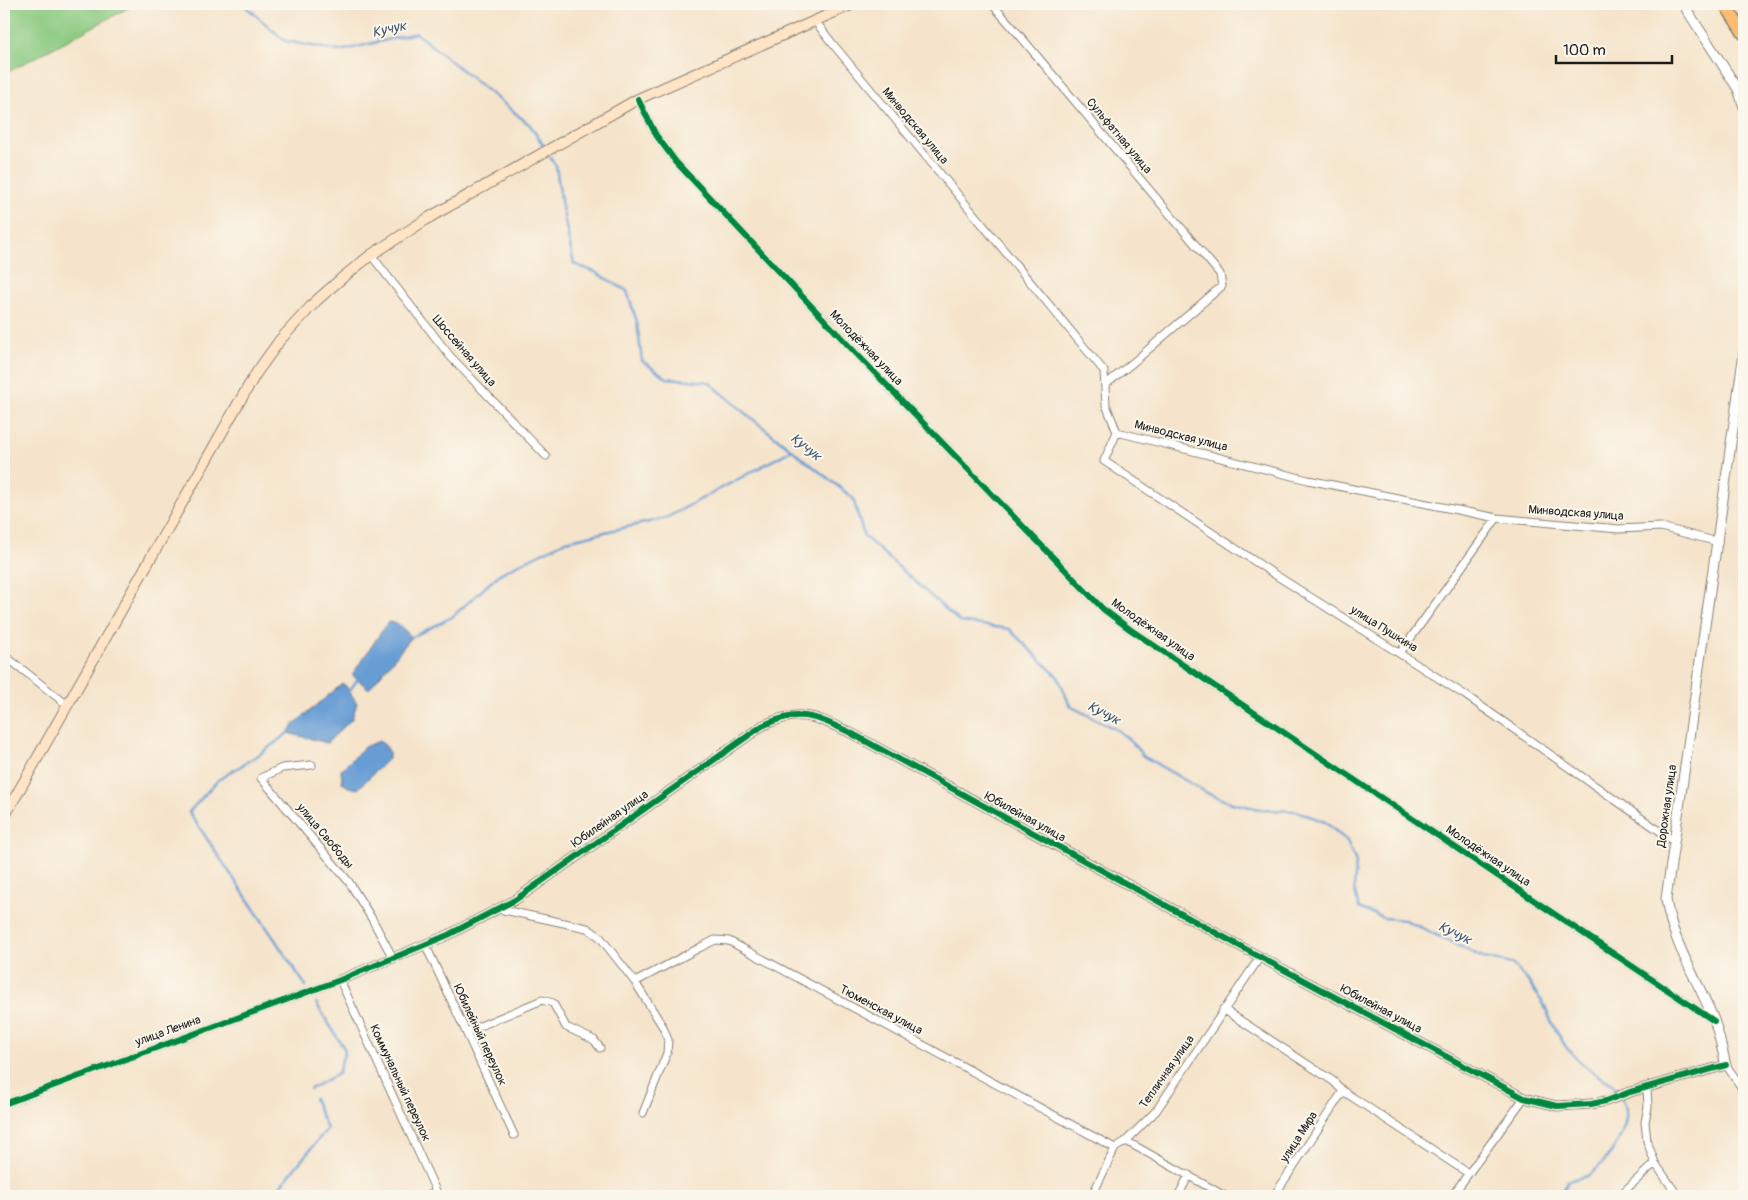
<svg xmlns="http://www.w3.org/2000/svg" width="1748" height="1200" viewBox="0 0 1748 1200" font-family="Pangolin,sans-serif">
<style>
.green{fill:#8ac980;stroke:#53724e}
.water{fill:#679dd4;stroke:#425c78}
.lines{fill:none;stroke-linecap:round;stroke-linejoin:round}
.stream{stroke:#679dd4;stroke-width:2.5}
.minor-casing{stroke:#888074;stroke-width:9}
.tertiary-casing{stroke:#888074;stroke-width:11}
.secondary-casing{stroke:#888074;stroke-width:12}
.primary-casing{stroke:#888074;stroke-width:14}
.minor{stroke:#fff;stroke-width:7}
.tertiary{stroke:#fff;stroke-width:9}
.secondary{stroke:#ffe4c6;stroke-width:10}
.primary{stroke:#febc70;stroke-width:11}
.cycleway-casing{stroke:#fbf7ec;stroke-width:9}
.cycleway{stroke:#00873e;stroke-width:6}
.labels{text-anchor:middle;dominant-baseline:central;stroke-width:4;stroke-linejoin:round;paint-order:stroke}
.street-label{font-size:12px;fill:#1c1c1c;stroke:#fbf7ec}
.water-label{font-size:14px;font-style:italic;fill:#3e566f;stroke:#fbf7ec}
</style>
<rect width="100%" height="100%" fill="#fbf7ec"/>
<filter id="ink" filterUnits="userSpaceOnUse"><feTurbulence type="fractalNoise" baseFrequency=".02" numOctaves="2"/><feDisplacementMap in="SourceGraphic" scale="10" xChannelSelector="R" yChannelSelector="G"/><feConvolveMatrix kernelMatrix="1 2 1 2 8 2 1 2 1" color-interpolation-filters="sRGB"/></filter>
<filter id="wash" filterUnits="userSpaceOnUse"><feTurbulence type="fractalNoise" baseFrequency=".0096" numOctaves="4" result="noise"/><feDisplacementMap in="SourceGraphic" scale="20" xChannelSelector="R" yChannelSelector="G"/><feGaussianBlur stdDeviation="1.12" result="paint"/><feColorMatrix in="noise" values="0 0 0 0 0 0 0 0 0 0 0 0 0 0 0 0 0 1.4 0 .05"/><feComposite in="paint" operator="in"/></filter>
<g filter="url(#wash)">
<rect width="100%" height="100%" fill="#f5e4cb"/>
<path class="green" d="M4,4h132l-132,70z"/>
<path class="water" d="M388,622l9,1 15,14 -43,52 -17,-14z
M342,684l4,2 11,17 -5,16 -25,24 -39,-10 5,-8z
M379,741c7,4 11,8 10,17l-31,31 -10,-2 -6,-5 -1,-12 23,-23z"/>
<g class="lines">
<path class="stream" d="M243,4l42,37 55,10 76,-18 114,92 13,20
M550,157l6,9 6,41 12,57 21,8 32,19 10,31 5,39 25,17 42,4 36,31 108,85 11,38 96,86 49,7 49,48 12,29 49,25 12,10 12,15 66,38 23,9 32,7 32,1 29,11 22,19 9,21 -2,26 5,20 24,10 22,2 79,38 28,6 15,16 16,23 11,24 12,20 13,14 15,12 17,10 8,10
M412,637l40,-20 49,-44 65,-32 100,-23 126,-68
M349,691l9,-12
M288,733l-28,21 -42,26 -29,32 117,174
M310,1089l28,-15 7,-24 -29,-47
M272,1196l55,-67 -13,-30
M1561,1196l7,-15c6,-2 13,-3 19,-5 21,-12 50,-55 35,-78"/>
</g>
</g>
<g filter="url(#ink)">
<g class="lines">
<defs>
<path id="minor" d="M992,4l29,33 199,237 2,12 -86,74 -31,25
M815,21l17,22 272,328 2,34 11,27
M638,99l18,36 20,27 173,184 254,263 28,21 583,391
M371,255l79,101 96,100
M1117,432l-13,29 170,113 191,121 209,146
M1117,432l191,48 189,38 122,11 42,-2 57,15
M1400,653l97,-135
M4,655l62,49
M312,765l-30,3 -21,10 88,104 23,37 21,39
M499,909l88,19 13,9 35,45 28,45 5,13 -1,13 -24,60
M425,944l89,191
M635,982l66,-35 14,-7 14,1 386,207
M1223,1009l110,72 10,10 125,82
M466,1032l76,-32 11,3 13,24 28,13 6,8
M1726,1065l18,26
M1647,1088l1,19 -3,15 2,19 8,22 23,33
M4,1104l336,-124 96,211 1,5
M1126,1141l99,55
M428,1196l8,-5
M1092,1196l23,-48 11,-7 30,-30 104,-154
M1178,1196l11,-21
M1274,1196l69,-105
M1452,1196l72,-98
M1619,1196l36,-33"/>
<path id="tertiary" d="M1683,4l55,85 6,18
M340,980l108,-45 67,-35 247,-174c37,-18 52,-10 87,6l411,225 264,141 33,8 34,-2 15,-3 24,-9 96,-27c-4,-15 -7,-31 -12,-45 -16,-40 -42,-77 -48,-121l78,-547"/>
<path id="secondary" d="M4,817l234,-413 19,-32 23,-32 36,-39 26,-23 29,-23 59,-38 208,-118 215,-95"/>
<path id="primary" d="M1725,4l19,30
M1743,4l1,1"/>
</defs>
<use href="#minor" class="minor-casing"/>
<use href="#tertiary" class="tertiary-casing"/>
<use href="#secondary" class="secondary-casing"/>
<use href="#primary" class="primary-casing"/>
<use href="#minor" class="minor"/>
<use href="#tertiary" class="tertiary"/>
<use href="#secondary" class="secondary"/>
<use href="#primary" class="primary"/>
<defs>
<path id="cycleway" d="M638,99l18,36 20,27 173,184 254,263 28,21 583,391
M4,1104l336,-124 108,-45 67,-35 247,-174c37,-18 52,-10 87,6l411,225 264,141 33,8 34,-2 15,-3 24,-9 96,-27"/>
</defs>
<use href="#cycleway" class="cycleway-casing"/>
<use href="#cycleway" class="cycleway"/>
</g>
</g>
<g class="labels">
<g class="street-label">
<text transform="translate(915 126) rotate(50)">Минводская улица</text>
<text transform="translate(1119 136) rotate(50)">Сульфатная улица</text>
<text transform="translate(866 348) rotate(46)">Молодёжная улица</text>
<text transform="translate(464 351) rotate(49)">Шоссейная улица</text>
<text transform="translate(1181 436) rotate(14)">Минводская улица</text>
<text transform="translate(1576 513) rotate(4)">Минводская улица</text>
<text transform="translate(1384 629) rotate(32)">улица Пушкина</text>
<text transform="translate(1153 630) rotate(35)">Молодёжная улица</text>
<text transform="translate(1667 806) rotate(-82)">Дорожная улица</text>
<text transform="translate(1025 817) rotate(29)">Юбилейная улица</text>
<text transform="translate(610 819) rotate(-35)">Юбилейная улица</text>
<text transform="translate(325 836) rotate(50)">улица Свободы</text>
<text transform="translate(1488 856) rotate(34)">Молодёжная улица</text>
<text transform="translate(1381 1009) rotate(28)">Юбилейная улица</text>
<text transform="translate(881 1010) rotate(28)">Тюменская улица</text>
<text transform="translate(168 1031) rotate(-20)">улица Ленина</text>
<text transform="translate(480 1035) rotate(65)">Юбилейный переулок</text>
<text transform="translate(1167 1072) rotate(-55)">Тепличная улица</text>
<text transform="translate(400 1083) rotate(65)">Коммунальный переулок</text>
<text transform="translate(1299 1137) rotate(-57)">улица Мира</text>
</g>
<g class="water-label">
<text transform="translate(389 29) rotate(-13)">Кучук</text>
<text transform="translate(806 447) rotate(39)">Кучук</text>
<text transform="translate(1104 713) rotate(28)">Кучук</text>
<text transform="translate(1455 933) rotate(26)">Кучук</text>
</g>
</g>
<rect width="1748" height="1200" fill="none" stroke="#fbf7ec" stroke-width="20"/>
<path d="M1556 55v8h116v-8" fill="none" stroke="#1c1c1c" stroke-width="2.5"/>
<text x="1563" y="55" font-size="15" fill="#1c1c1c" stroke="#fbf7ec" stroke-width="4" paint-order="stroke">100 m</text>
</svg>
